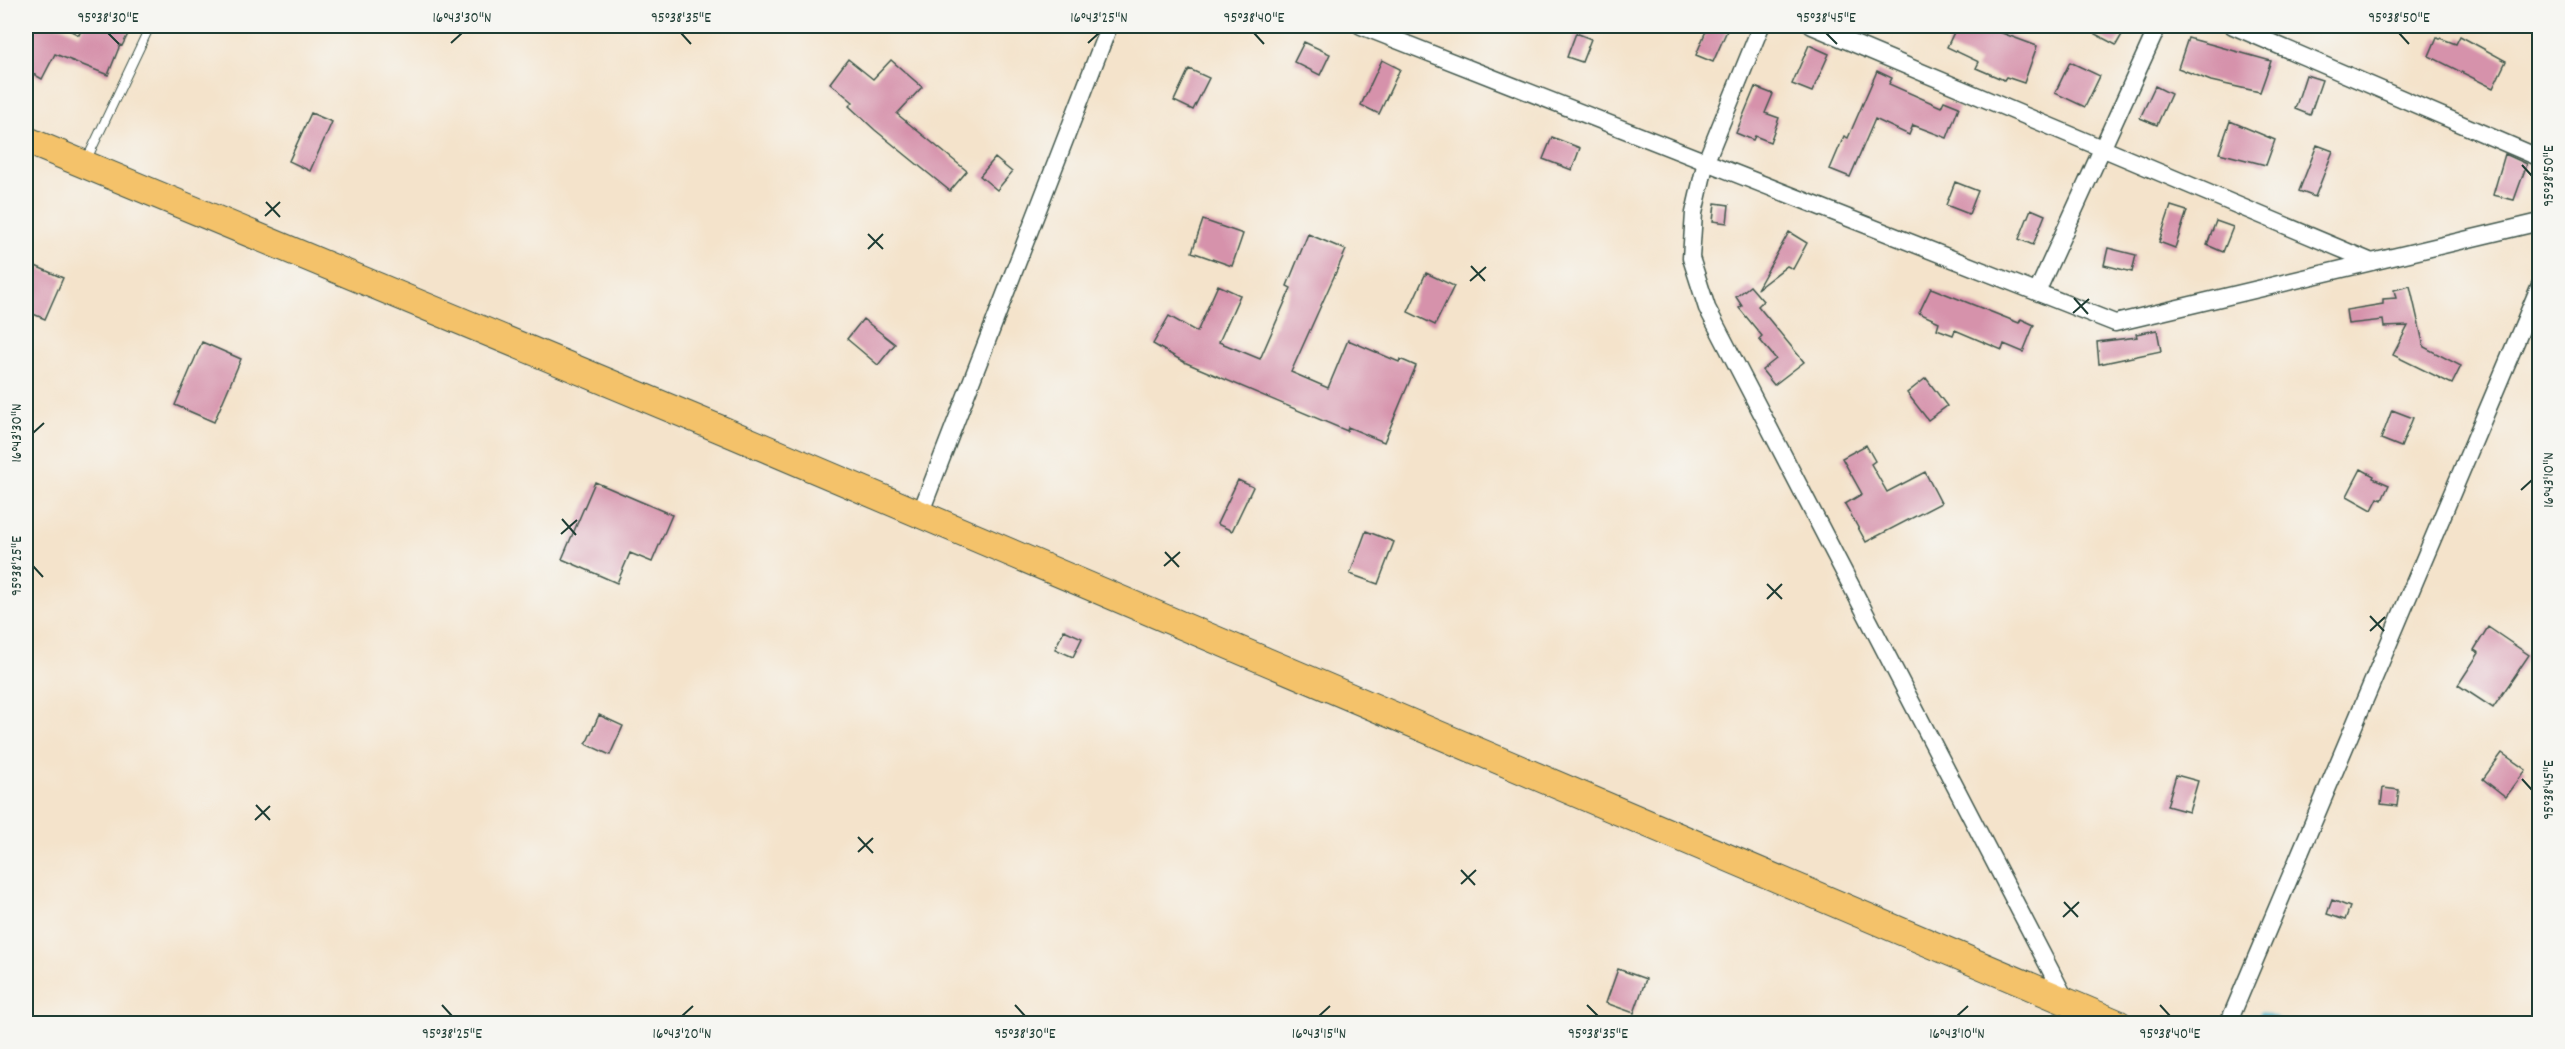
<svg xmlns="http://www.w3.org/2000/svg" width="2565" height="1049" viewBox="0 0 2565 1049" font-family="Dekko,sans-serif">
<style>
.lines{fill:none;stroke-linecap:round;stroke-linejoin:round}
.stream{stroke:#4cb6ca;stroke-width:6}
.building{fill:#d692ab}
.lane-casing{stroke:#3f564b;stroke-width:10}
.street-casing{stroke:#3f564b;stroke-width:19}
.primary-casing{stroke:#3f564b;stroke-width:29}
.lane{stroke:#fff;stroke-width:8}
.street{stroke:#fff;stroke-width:16}
.primary{stroke:#f4c26a;stroke-width:27}
.ticks{fill:none;stroke:#1f3d34;stroke-width:2}
.neatline{fill:none;stroke:#1f3d34;stroke-width:2}
.ticks-label{font-size:15px;text-anchor:middle;fill:#1f3d34}
</style>
<rect width="100%" height="100%" fill="#f6f6f2"/>
<filter id="ink" filterUnits="userSpaceOnUse"><feTurbulence type="fractalNoise" baseFrequency=".0167" numOctaves="2"/><feDisplacementMap in="SourceGraphic" scale="12" xChannelSelector="R" yChannelSelector="G"/><feConvolveMatrix kernelMatrix="1 2 1 2 8 2 1 2 1" color-interpolation-filters="sRGB"/></filter>
<filter id="wash" filterUnits="userSpaceOnUse"><feTurbulence type="fractalNoise" baseFrequency=".008" numOctaves="4" result="noise"/><feDisplacementMap in="SourceGraphic" scale="24" xChannelSelector="R" yChannelSelector="G"/><feGaussianBlur stdDeviation="1.35" result="paint"/><feColorMatrix in="noise" values="0 0 0 0 0 0 0 0 0 0 0 0 0 0 0 0 0 1.4 0 .05"/><feComposite in="paint" operator="in"/></filter>
<g filter="url(#wash)">
<rect width="100%" height="100%" fill="#f4e3cb"/>
<g class="lines">
<path class="stream" d="M2262,1014l23,10"/>
</g>
<g id="blocks">
<path class="building" d="M26,26h35l18,9 4,-9h49l-10,20 -2,-1 -12,30 -53,-21 -13,25 -16,-9z
M1708,26h21l-16,36 -17,-7z
M1957,26h26l54,20 -13,37 -18,-6 -2,3 -28,-12 3,-6 -32,-15z
M2080,26h47l-11,19z
M1576,33l15,6 -9,23 -15,-5z
M2460,36l46,25 -13,27 -64,-32 8,-19 19,7z
M2188,38l83,23 -11,31 -49,-11 -33,-13z
M1304,42l26,12 -10,21 -26,-13z
M1809,45l20,9 -17,38 -20,-8z
M848,59l25,20 18,-19 31,27 -25,27 70,57 -17,20 -75,-61 -26,-24 4,-4 -23,-19z
M1382,60l18,9 -21,45 -18,-9z
M2070,62l30,14 -15,31 -30,-14z
M1189,69l20,9 -16,32 -19,-9z
M1877,71l15,7 -3,6 52,23 3,-6 15,6 -12,31 -34,-13 -4,10 -34,-16 -25,58 -20,-8 14,-33 4,2z
M2306,75l16,5 -12,35 -15,-6z
M2155,86l16,8 -14,31 -17,-7z
M1755,87l18,7 -8,19 14,5 -9,24 -15,-6 -2,4 -17,-7z
M311,113l21,9 -22,49 -21,-10z
M2230,121l45,19 -9,25 -47,-12z
M1552,137l28,11 -8,22 -29,-11z
M2317,145l16,6 -18,46 -16,-6z
M2505,154l22,10 -13,36 -21,-5z
M995,158l17,14 -15,18 -17,-14z
M1955,182l23,9 -9,23 -23,-9z
M1715,203l14,2 -2,18 -14,-2z
M2171,206l16,5 -12,37 -16,-6z
M2031,209l14,6 -12,30 -14,-6z
M1203,220l40,14 -11,32 -40,-14z
M2216,221l17,6 -10,25 -16,-7z
M1789,232l18,11 -14,26 -6,-3 -30,23z
M1308,234l38,16 -55,122 37,16 20,-48 51,22 1,-3 16,7 -32,76 -36,-15 -1,4 -163,-69 -31,-18 16,-28 28,16 21,-47 22,10 -21,47 41,17 31,-71 -4,-2z
M2108,248l28,7 -4,17 -28,-7z
M26,262l37,16 -18,41 -19,-8z
M1426,273l28,13 -19,39 -27,-13z
M1750,286l13,15 -5,5 46,56 -30,23 -12,-15 14,-11 -17,-20 3,-3 -23,-28 3,-2 -6,-9z
M2410,286l14,61 37,19 -9,18 -59,-29 15,-29 -24,1 -1,-7 -35,4 -2,-14 37,-6v-5l13,-1 -2,-8z
M1931,288l88,35 2,-4 13,6 -11,27 -19,-8 -2,6 -47,-20 -2,5 -16,-6 2,-7 -20,-9z
M863,319l32,25 -17,21 -31,-26z
M2157,330l4,21 -62,13 -2,-22 40,-5 -1,-3z
M202,342l39,17 -27,63 -39,-17z
M1926,378l21,28 -19,14 -21,-27z
M2392,410l21,8 -12,29 -20,-8z
M1866,445l9,16 -4,3 16,28 38,-20 16,31 -75,39 -21,-38 17,-10 -20,-36z
M2361,469l13,7 -1,2 16,7 -7,15 -4,-2 -6,12 -25,-14z
M1238,480l15,7 -21,44 -15,-7z
M595,482l77,33 -20,47 -22,-9 -13,30 -55,-24z
M1366,531l28,11 -16,42 -28,-10z
M2488,627l41,28 -36,53 -35,-23 21,-32 -5,-3z
M1064,630l18,8 -9,19 -18,-8z
M599,715l24,11 -13,29 -24,-11z
M2502,753l24,17 -20,27 -23,-18z
M2176,775l22,6 -9,31 -22,-6z
M2383,788l16,2 -2,16 -16,-2z
M2332,900l18,7 -5,13 -18,-6z
M1618,969l28,10 -12,34 -28,-10z"/>
</g>
</g>
<g filter="url(#ink)">
<use href="#blocks" fill-opacity="0" stroke="#3f564b" stroke-width="1.5"/>
<g class="lines">
<defs>
<path id="lane" d="M86,161l64,-135"/>
<path id="street" d="M1361,26l754,297 425,-101
M1761,26l-55,135 -12,52 -3,45 16,50 360,694
M1812,26l560,236
M2233,26l307,132
M2037,292l121,-266
M920,514l189,-488
M2228,1024l312,-739"/>
<path id="primary" d="M26,140l694,289 1399,595"/>
</defs>
<use href="#lane" class="lane-casing"/>
<use href="#street" class="street-casing"/>
<use href="#primary" class="primary-casing"/>
<use href="#lane" class="lane"/>
<use href="#street" class="street"/>
<use href="#primary" class="primary"/>
</g>
</g>
<path class="ticks" d="M108,33l11,11M681,33l10,11M1254,33l10,11M1826,33l11,11M2399,33l10,11M451,43l11,-10M1088,43l11,-10M2522,165l10,11M266,202l14,15M265,216l15,-14M868,234l15,15M868,249l15,-15M1471,266l14,15M1470,281l16,-14M2074,298l14,16M2073,313l16,-14M33,433l11,-10M2521,490l11,-10M562,519l14,16M561,534l16,-14M1165,552l14,15M33,566l10,11M1164,566l16,-14M1767,584l15,15M1767,599l15,-15M2370,616l14,15M2370,631l15,-14M2522,779l10,11M256,805l14,15M255,820l15,-14M858,837l15,16M858,852l15,-14M1461,870l14,15M1461,884l15,-14M2064,902l14,15M2063,917l16,-15M442,1005l10,11M1015,1005l10,11M1587,1005l11,11M2160,1005l10,11M682,1016l11,-10M1319,1016l11,-10M1957,1016l11,-10"/>
<rect width="2565" height="1049" fill="none" stroke="#f6f6f2" stroke-width="66"/>
<rect x="33" y="33" width="2499" height="983" class="neatline"/>
<g class="ticks-label">
<text x="108" y="22">95°38'30"E</text>
<text x="462" y="22">16°43'30"N</text>
<text x="681" y="22">95°38'35"E</text>
<text x="1099" y="22">16°43'25"N</text>
<text x="1254" y="22">95°38'40"E</text>
<text x="1826" y="22">95°38'45"E</text>
<text x="2399" y="22">95°38'50"E</text>
<text transform="translate(2548 176) rotate(-90)" y="5">95°38'50"E</text>
<text transform="translate(16 433) rotate(-90)" y="5">16°43'30"N</text>
<text transform="translate(2548 480) rotate(-90)" y="5">16°43'10"N</text>
<text transform="translate(16 566) rotate(-90)" y="5">95°38'25"E</text>
<text transform="translate(2548 790) rotate(-90)" y="5">95°38'45"E</text>
<text x="452" y="1038">95°38'25"E</text>
<text x="682" y="1038">16°43'20"N</text>
<text x="1025" y="1038">95°38'30"E</text>
<text x="1319" y="1038">16°43'15"N</text>
<text x="1598" y="1038">95°38'35"E</text>
<text x="1957" y="1038">16°43'10"N</text>
<text x="2170" y="1038">95°38'40"E</text>
</g>
</svg>
